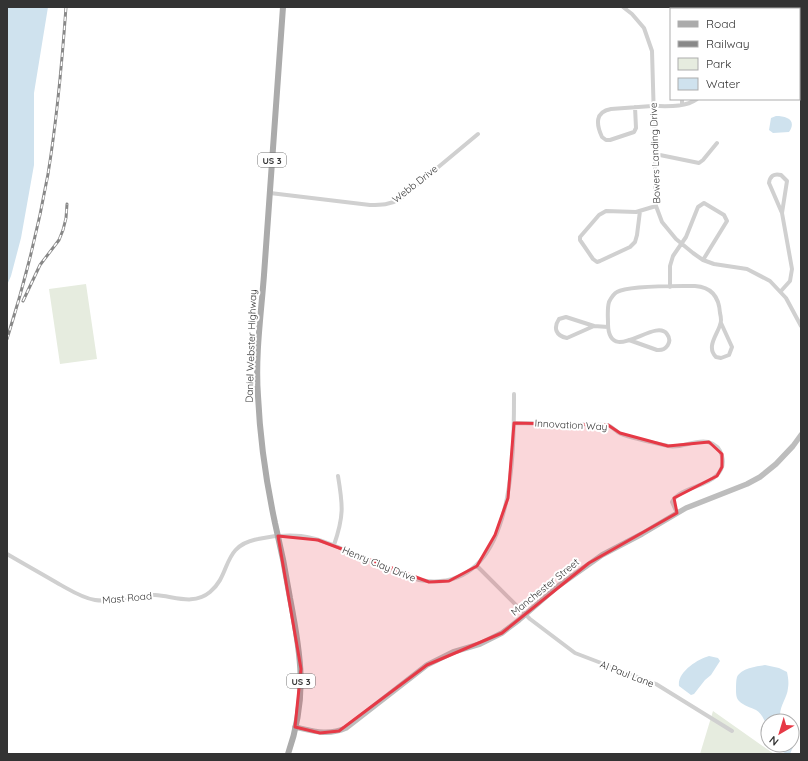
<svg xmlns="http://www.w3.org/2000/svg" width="808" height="761" viewBox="0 0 808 761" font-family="Quicksand,sans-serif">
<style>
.green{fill:#e6ecdf}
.water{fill:#cfe2ee}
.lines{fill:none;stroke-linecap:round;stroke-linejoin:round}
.street{stroke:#d0d0d0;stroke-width:4}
.secondary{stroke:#bdbdbd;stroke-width:5.5}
.primary{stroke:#ababab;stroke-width:6}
.rail-casing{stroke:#888;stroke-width:3}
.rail{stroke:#fff;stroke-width:1.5;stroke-dasharray:4.5;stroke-linecap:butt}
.marked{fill:#e63946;fill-opacity:0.2;stroke:#e63946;stroke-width:3;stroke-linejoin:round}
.labels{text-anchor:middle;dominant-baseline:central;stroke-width:4;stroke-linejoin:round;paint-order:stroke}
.shield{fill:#fff;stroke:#707070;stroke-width:1}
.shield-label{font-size:9px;font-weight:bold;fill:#333}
.street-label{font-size:10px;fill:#333;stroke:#fff}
</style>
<rect width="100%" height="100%" fill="#fff"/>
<path class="green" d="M86,284l11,75 -37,5 -11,-75z
M713,711l61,43h-74z"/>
<path class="water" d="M7,7h41l-14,86v72l-13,73 -10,38 -4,9z
M776,116c11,0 21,4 13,16l-16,1 -4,-3 2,-12z
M709,656l9,2 2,3 -9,14 -6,5 -11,14 -3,1 -12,-9c-2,-14 19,-27 30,-30z
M765,665l14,3 8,4c1,5 2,10 1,16 -1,12 -11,20 -7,33h-13v7c-3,-6 -6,-15 -12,-18 -6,-3 -12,-4 -17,-9 -3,-3 -3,-8 -3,-12 0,-3 0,-9 1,-12 4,-9 21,-11 28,-12z
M792,744l1,3 -3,7c-6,0 -11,-4 -14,-9h16z"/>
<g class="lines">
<path class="street" d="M623,7l9,7 12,14 8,23 3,103v44l1,8 6,16 14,17 17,14 10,7 11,4 33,5 23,12 16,17 15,28
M686,9v-2
M741,9v-2
M682,105v-6
M635,107l1,21 -2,4 -24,8h-4l-4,-3c-6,-13 -7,-25 9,-28 13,-1 27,-2 41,-3 15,0 32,2 45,-7
M655,154l44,9 4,-3 14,-17
M270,193l100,12c11,0 20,0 30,-6l78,-65
M640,211l-3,24 -2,7 -5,5 -30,14 -3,1 -4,-3 -13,-19v-3l19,-22 7,-4 30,1 20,-6
M670,287v-21l3,-10 13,-19 12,-30 6,-4 20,12 3,6 -24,39
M781,291l9,-10 2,-12 -10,-56 -13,-30c1,-7 5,-10 12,-8l6,6 -5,32
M594,326l-28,-9 -7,2c-6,9 -3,17 8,19l27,-12 14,1
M629,340l28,10c9,1 16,-8 10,-16 -12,-17 -58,33 -59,-10 0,-8 -1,-15 1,-22 2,-4 4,-8 8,-10 12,-7 62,-6 78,-6 16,1 24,11 25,27 1,4 2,8 0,12 -3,10 -14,22 -4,32l5,1 8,-3 3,-8 -11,-24
M514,423l94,2c5,2 8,7 13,9 13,5 33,9 47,12 14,3 26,-7 40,-4 15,4 20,23 8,34 -11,11 -37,12 -44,26l5,11
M334,545c10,-29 9,-39 4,-69
M7,554c17,10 35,20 52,30 11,6 23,14 36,16 20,3 40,-6 60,-5 19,1 38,11 55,-3 22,-18 11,-46 48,-53 14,-3 29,-4 43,-3 21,3 40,12 59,21 20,8 39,17 59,23 96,17 95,-124 95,-186
M477,566l53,53 45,34 81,31 76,47"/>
<path class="secondary" d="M295,727c18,4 33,9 51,1l81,-63 26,-13 27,-8 22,-11 17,-13 38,-33 45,-32 40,-21 44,-26 61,-24 13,-7 16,-13 17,-18 8,-11"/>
<path class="primary" d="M283,7c-6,89 -13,179 -19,268 -3,40 -9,81 -6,121 2,43 8,85 17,127 6,25 11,50 15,75 11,57 18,99 -2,156"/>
<defs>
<path id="rail" d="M23,301l17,-36 19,-25 4,-10 3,-12 1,-14
M7,339c17,-54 31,-109 41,-165 9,-55 14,-111 18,-167"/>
</defs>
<use href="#rail" class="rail-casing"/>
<use href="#rail" class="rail"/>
</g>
<path class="marked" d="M514,423l94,2 12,8 48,13 41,-4 13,12v13l-5,9 -43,22 3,15 -88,50 -87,70 -75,32 -88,66 -19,2 -25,-6 6,-58 -23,-133 40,4 111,42 20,-1 28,-15 18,-31 13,-37z"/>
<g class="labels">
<g class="shield">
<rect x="258" y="153" width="28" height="14" rx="3"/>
<rect x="287" y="674" width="28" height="14" rx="3"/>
</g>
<g class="shield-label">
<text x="272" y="160">US 3</text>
<text x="301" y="681">US 3</text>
</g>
<g class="street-label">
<text transform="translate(655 153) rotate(-92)">Bowers Landing Drive</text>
<text transform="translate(415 184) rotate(-38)">Webb Drive</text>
<text transform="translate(251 346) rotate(-88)">Daniel Webster Highway</text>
<text transform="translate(571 425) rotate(3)">Innovation Way</text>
<text transform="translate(379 564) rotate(22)">Henry Clay Drive</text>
<text transform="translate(545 587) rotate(-39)">Manchester Street</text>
<text transform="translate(127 598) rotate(-5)">Mast Road</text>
<text transform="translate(627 674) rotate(21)">Al Paul Lane</text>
</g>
</g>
<rect width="808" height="761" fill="none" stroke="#333333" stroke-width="16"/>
<rect x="670" y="8" width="130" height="92" fill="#ffffff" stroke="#adadad"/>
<rect x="678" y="21" width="20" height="6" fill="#ababab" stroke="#adadad"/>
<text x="706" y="28" font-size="12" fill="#333333">Road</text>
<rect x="678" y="41" width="20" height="6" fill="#888888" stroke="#adadad"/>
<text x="706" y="48" font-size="12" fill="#333333">Railway</text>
<rect x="678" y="58" width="20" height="12" fill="#e6ecdf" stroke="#adadad"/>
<text x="706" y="68" font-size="12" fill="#333333">Park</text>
<rect x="678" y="78" width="20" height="12" fill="#cfe2ee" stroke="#adadad"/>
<text x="706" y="88" font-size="12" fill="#333333">Water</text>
<g transform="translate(780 733) rotate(218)"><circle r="19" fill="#ffffff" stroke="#adadad"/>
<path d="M0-3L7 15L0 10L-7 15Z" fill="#e63946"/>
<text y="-6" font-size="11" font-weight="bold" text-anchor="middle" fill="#333333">N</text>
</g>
</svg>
